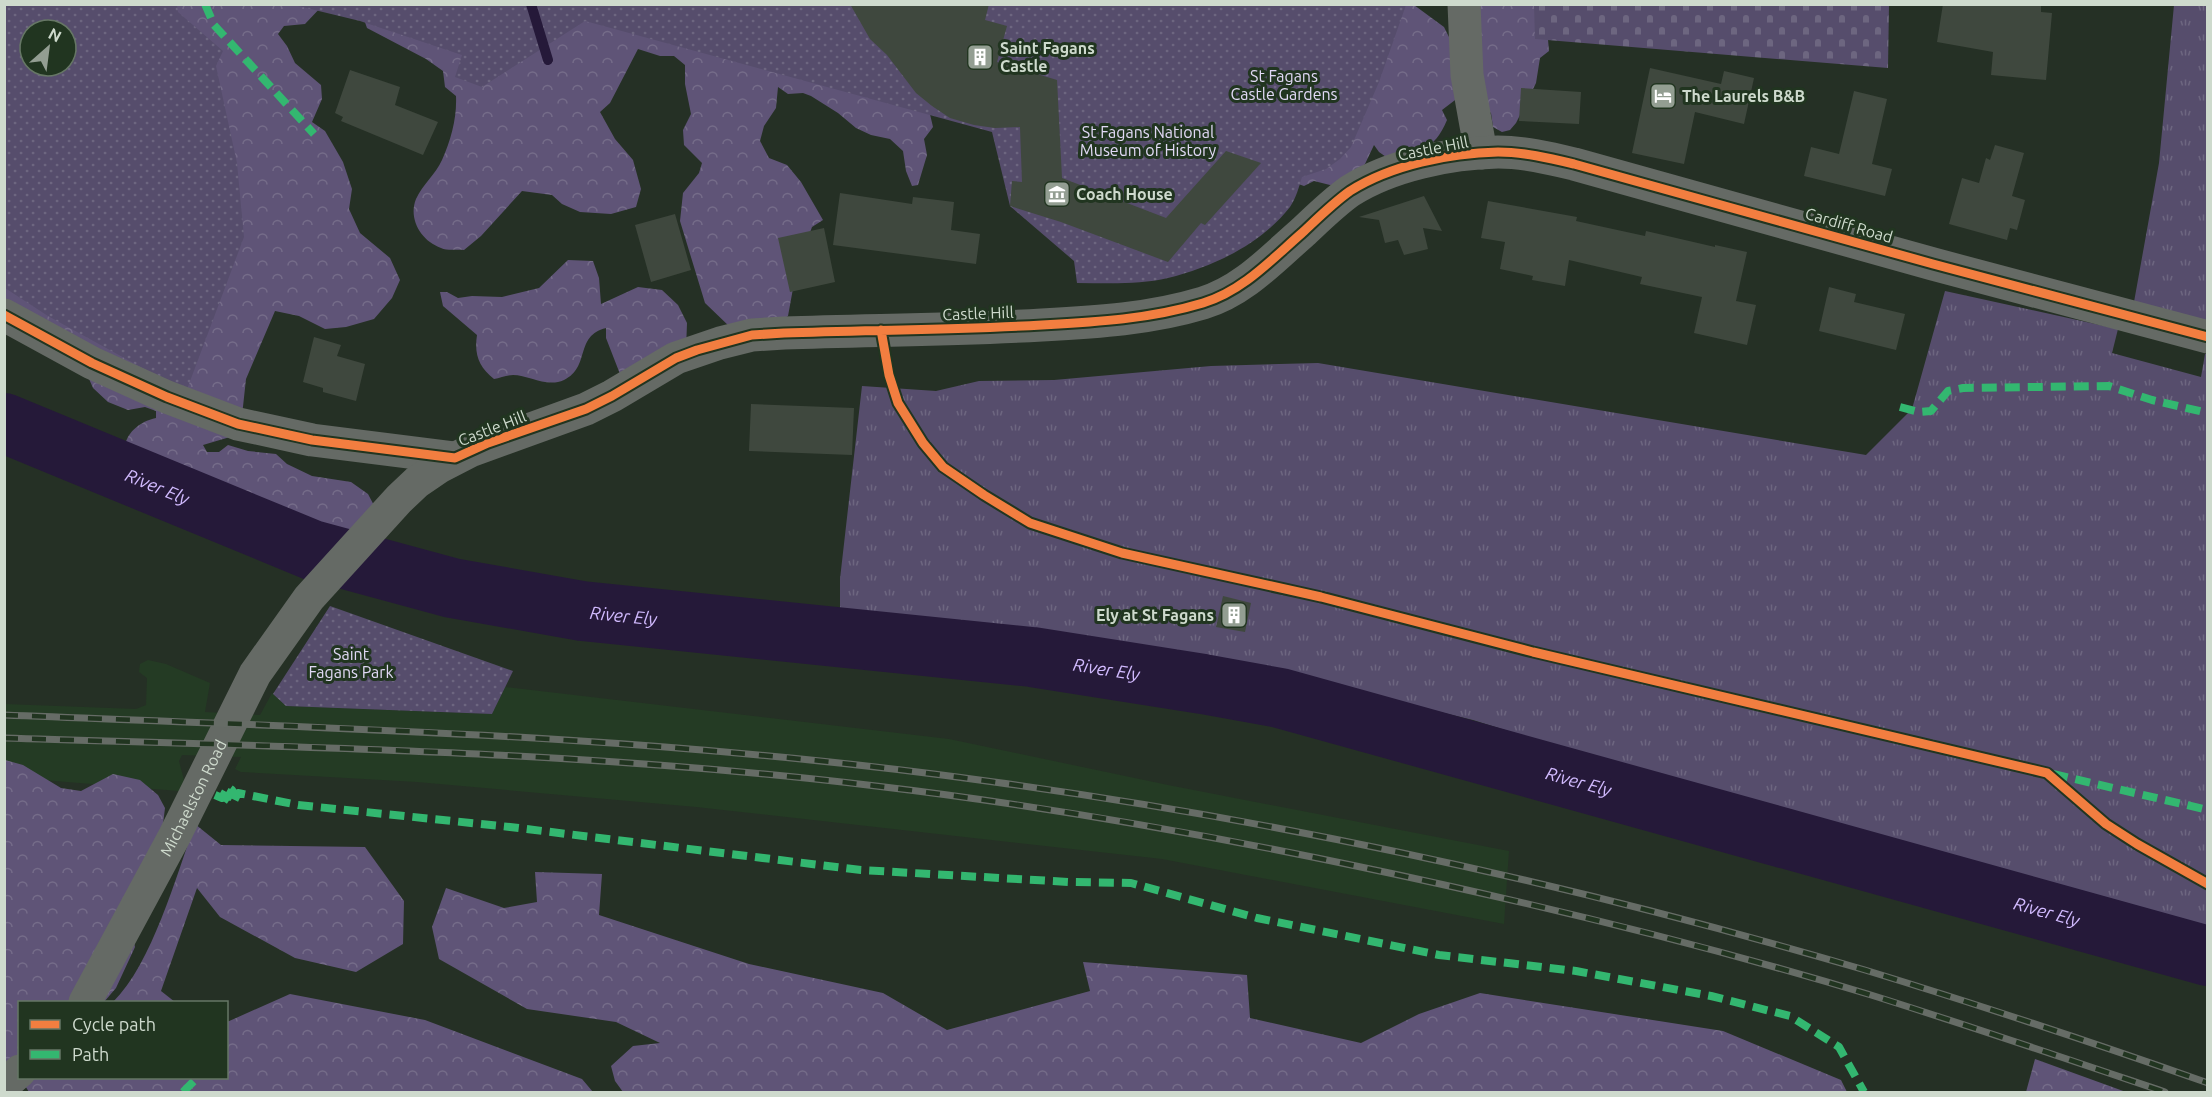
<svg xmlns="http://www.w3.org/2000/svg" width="2212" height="1097" viewBox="0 0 2212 1097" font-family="Ubuntu,sans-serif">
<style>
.built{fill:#243b24}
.grass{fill:url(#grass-tufts)}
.forest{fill:url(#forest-crowns)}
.cemetery{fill:url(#cemetery-stones)}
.park{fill:url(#park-dots);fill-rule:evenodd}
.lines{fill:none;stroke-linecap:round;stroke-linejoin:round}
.stream{stroke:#251939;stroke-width:10}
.river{stroke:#251939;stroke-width:60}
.building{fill:#3f483e}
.minor{stroke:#656a65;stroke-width:33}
.rail-casing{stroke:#666c66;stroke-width:7}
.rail{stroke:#213520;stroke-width:4.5;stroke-dasharray:14;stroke-linecap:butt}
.quiet{stroke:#33b770;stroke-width:8;stroke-dasharray:15 8;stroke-linecap:butt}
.cycleway-casing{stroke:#213520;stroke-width:13}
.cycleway{stroke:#f27e40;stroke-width:9}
.labels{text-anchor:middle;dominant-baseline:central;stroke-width:6;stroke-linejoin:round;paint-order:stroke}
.poi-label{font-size:16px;font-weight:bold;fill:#cedacd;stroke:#213520;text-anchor:start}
.park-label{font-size:16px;fill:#e1d9f5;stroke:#213520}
.street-label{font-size:16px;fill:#cedacd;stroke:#213520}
.water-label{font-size:18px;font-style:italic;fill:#d1bafe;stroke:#213520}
</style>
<defs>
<pattern id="grass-tufts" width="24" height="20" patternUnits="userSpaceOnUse" patternTransform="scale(1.5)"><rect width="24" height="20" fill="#564d6c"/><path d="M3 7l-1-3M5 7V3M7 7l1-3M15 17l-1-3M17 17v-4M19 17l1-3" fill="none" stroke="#6d6680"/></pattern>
<pattern id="forest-crowns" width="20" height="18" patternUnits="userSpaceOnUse" patternTransform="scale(1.5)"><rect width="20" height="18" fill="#5f5477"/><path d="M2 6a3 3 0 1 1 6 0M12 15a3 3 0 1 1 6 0" fill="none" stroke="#756c89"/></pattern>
<pattern id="cemetery-stones" width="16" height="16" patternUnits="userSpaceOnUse" patternTransform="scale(1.5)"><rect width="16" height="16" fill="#564d6c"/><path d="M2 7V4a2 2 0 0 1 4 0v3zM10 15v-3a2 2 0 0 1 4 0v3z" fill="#6d6680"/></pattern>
<pattern id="park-dots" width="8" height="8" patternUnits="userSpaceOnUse" patternTransform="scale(1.5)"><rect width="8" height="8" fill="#564d6c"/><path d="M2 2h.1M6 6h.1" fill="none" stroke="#6d6680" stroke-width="1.8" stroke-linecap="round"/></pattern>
</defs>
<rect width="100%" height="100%" fill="#253025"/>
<path class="built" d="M148,660l18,4 44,19 -5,29 55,3 12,-22 14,13 206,8 13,-27 444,52 219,46 341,66 -5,73 -342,-65 -466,-52 -279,-25 -176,-10 -6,-3 6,-12 -59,-2 -3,6 5,19 -5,11 -174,-14v-73l131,5 10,-4 1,-27 -8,-6 1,-8z"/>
<path class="grass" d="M2174,5h33v316l-73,-19 25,-139z
M1945,291l173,38 -6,24 89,24 4,-23h2v594l-734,-228 -195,-47 -68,-13 -42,2 -113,-26 -24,4 -58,-11 -133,-15v-35l22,-193 74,5 43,-10 75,-1 157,-14 107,-3 548,92 46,-46z"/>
<path class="forest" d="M142,5h181l-18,19 -21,2 -6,8 9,12 8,17 26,22 1,14 -10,23 13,9 18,31 9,27 -3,20 11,24 30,25 10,22 -8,18 -18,21 -28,8 -21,2 -26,-13 -24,-5 -29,68 -6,55 -37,11 4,7h12l9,-7 20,6 28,3 11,10 25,12 39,6 17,12 10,19 -33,25c-7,-1 -17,0 -23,-3 -9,-3 -16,-8 -26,-9 -17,-2 -34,1 -49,-8 -18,-9 -34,-33 -51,-39 -21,-6 -40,9 -63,-7 -3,-3 -4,-7 -6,-11 -9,-21 9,-39 29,-43v-7l-11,-4 -17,3 -20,-8 -15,-14 -7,-16 -82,-52v-259l27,35z
M359,5h481l89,105 4,17 -9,12 3,16 -9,30 -6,1 -6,-15 -3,-20 -13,-12 -19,-4 -15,-7 -18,-15 -27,-17 -8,-3 -15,1 -10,-7 -2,21 -12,18 -4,15 9,17 18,7 14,17 22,38 -11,7 -16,45 -8,44 -17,12 -41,-1 -25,-24 -25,-82 3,-28 16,-20 3,-10 -18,-18 -1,-15 8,-16 -6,-30v-19l-11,-9h-14l-22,-7 -28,54 -10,9 15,27 18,21 8,29 -5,18 -25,7 -31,-2 -18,-8 -10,-9 -30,-4 -41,45 -17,14c-7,-1 -17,1 -23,-2 -20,-7 -33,-29 -25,-49 6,-14 20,-25 26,-39 9,-20 15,-42 14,-64l-11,-9 -2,-16 -17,-12 -59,-31z
M1319,5h95l30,22 7,14 22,-36h72l4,46 -9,7 -4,25 -20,40 -6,7 -8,2 -9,-5 -2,-14 -7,-6 -25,-10 -17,13 5,10c-13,31 -28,32 -58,39l-10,-7 -5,-7 -9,19 -22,20 -13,1 -16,-4 -10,5 -20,-7z
M568,260l25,1 6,17 2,26 37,-17 24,3 16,15 9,18 -1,27 -66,24 -14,-36v-10c-32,8 -15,39 -42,52 -17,8 -35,-5 -51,-5 -6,0 -13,3 -19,4 -15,-12 -20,-24 -17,-44l-34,-29 -3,-14h7l11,6 14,-2 30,1 37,-9z
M5,760l18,5 38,23 20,3 32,-17 27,6 18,15 7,13 -3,24 -37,65 10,50 -19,41 -12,14h-84l-1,55 -14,10z
M195,824l26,21 144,2 39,54 -1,43 -47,28 -61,-14 -75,-41 -23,-29 -36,103 14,11h-62c39,-38 63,-126 82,-178z
M535,872l67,2 -3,41 150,49 134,29 64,37 143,-39 -7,-29 164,13 3,43 111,25 58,-29 61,-21 243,38 118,49 6,12h-1224l-8,-11 -4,-15 22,-20 27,-3 -44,-21 -89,-13 -88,-50 -7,-32 14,-39 58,20 33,-6z
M290,994l135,26 157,59 11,13h-564l-7,-11 4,-3h200l1,-56z
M2035,1059l91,33h-100z"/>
<path class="cemetery" d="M1534,5h355l-1,63 -353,-29z"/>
<path class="park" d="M4,5h173l1,7 45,39 -7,15 21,97 7,74 -58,155 -138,-76 -43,-28zM30,30h36v36h-36z
M294,5h1112l-27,77 -28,65 -11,12 -14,10 -24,8c-3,10 -6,21 -12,30 -29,37 -77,60 -122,71 -29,7 -61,5 -91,5l-3,-22 -64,-55 -18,-74 -407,-111 -103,66 -27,-10 7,-22 -102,-34z
M330,606l183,65 -21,43 -206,-8 -13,-12z"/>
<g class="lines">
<path class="stream" d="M531,4l17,56"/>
<path class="river" id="s1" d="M4,423l308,127 140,38 130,23 450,46 171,27 77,14 928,258"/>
</g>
<path class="building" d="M850,4h139l-4,16 22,6 -10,36 60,18 5,98 104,40 60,-67 35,12 -56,62 -4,-2 -33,39 -107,-40 -51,-16 2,-25 10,1 -2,-55 -25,1 -21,-3 -24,-7 -18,-12 -16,-13 -29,-38 -17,-16z
M1943,4h98v8l11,1 -6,67 -55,-5 2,-23 -56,-10z
M1650,68l71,16 3,-13 30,7 -10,46 -49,-12 -11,52 -52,-11z
M350,70l50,17 -5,18 43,17 -15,33 -82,-34 2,-4 -8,-4z
M1521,88l60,4 -2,32 -60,-3z
M1854,91l33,8 -15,65 20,5 -7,27 -81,-20 7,-29 28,7z
M1995,145l29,8 -12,43 13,4 -8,30 -7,-2 -3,12 -58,-16 13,-46 17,5 7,-25 4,2z
M840,193l72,11 1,-7 41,5 -3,28 29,4 -4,30 -143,-19z
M1424,196l18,35 -19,-3 5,21 -24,6 -6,-15 -13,3 -6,-23 -20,-3z
M1488,201l89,16 -1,4 69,15 1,-5 69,16v-2l32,7 -11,49 20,4 -9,40 -53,-12 8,-36 -62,-13 2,-7 -73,-17 -4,26 -33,-6 1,-4 -33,-7 5,-27 -24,-4z
M675,214l16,56 -40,12 -16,-57z
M824,228l11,54 -45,10 -12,-54z
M1829,287l27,7 -2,8 51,12 -9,36 -77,-19z
M314,337l27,8 -4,11 28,8 -9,37 -33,-9v-4l-20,-6z
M751,404l103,4 -2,47 -103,-4z
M1223,596l28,7 -6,29 -29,-5z"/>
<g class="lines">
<g class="minor">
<path d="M1464,4l3,71 14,78"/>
<path d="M4,315l88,48 75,34 71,27 74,16 143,18"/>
<path id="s2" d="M85,1002l89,-165 81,-163 54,-76 90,-99 18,-17 22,-15 31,-16 116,-42 26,-13 64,-38 44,-15 32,-8 32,-2c86,-3 172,-3 258,-8 55,-3 108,-6 161,-22 40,-12 69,-44 99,-70 15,-14 31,-30 48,-42 41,-26 100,-38 148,-39 25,0 51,6 76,12l359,100 275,73"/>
<path d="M4,1085l16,-14"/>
</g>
<defs>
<path id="rail" d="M4,715c331,13 663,21 990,67 294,40 586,104 871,188 115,35 229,73 343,113
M4,738c291,9 583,13 872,48 162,19 322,47 480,80 173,36 346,78 515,129 99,31 196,64 294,97"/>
</defs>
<use href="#rail" class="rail-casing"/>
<use href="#rail" class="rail"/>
<path class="quiet" d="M205,4l9,21 100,109
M1900,407l19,5 12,-1 17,-20 15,-3 146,-2 43,14 56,13
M2053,774l155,36
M215,795l7,3 6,-11 4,3 -5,9 6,4 5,-10 60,12 212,22 351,43 208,12 62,1 126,35 182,37 137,16 135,25 79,20 49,31 25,45
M183,1092l14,-14"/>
<defs>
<path id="cycleway" d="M4,315l88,48 75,34 71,27 74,16 143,18 33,-15 98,-34 26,-13 64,-38 21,-8 55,-15 32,-2c86,-3 172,-3 258,-8 55,-3 108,-6 161,-22 40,-12 69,-44 99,-70 15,-14 31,-30 48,-42 41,-26 100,-38 148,-39 25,0 51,6 76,12l359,100 275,73
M881,330l8,45 9,28 25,40 20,24 41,28 46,28 92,30 199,44 212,55 514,121 59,51 31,20 71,40"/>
</defs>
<use href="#cycleway" class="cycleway-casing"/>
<use href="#cycleway" class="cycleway"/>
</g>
<defs>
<symbol id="building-square" viewBox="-11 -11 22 22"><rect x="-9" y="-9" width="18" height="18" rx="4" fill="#939e92" stroke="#213520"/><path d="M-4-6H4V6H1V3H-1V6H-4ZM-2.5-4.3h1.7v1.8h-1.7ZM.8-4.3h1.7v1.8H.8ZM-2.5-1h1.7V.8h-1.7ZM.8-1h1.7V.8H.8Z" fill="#fff"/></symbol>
<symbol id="hotel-square" viewBox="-11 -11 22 22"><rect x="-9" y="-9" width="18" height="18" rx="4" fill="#939e92" stroke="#213520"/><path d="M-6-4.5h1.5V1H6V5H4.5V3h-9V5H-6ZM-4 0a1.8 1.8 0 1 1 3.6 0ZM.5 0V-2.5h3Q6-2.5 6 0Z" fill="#fff"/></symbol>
<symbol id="museum-square" viewBox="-11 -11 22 22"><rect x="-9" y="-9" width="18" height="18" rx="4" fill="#939e92" stroke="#213520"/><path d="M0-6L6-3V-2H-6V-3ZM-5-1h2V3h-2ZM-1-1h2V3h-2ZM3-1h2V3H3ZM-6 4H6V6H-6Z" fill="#fff"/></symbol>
</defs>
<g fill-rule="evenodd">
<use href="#building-square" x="965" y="42" width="30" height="30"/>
<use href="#hotel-square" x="1648" y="81" width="30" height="30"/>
<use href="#museum-square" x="1042" y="179" width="30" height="30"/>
<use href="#building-square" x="1219" y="600" width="30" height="30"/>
</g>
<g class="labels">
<g class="poi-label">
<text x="1000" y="48">Saint Fagans<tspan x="1000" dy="18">Castle</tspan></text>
<text x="1682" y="96">The Laurels B&amp;B</text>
<text x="1076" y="194">Coach House</text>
<text x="1214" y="615" text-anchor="end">Ely at St Fagans</text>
</g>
<g class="park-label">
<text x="1284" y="76">St Fagans<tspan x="1284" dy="18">Castle Gardens</tspan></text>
<text x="1148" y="132">St Fagans National<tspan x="1148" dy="18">Museum of History</tspan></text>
<text x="351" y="654">Saint<tspan x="351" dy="18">Fagans Park</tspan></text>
</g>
<g class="street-label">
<text transform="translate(1433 148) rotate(-11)">Castle Hill</text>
<text transform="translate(1849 225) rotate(16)">Cardiff Road</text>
<text transform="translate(978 313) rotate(-2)">Castle Hill</text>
<text transform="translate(492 428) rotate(-21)">Castle Hill</text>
<text stroke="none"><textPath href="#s2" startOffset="231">Michaelston Road</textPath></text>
</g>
<g class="water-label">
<text stroke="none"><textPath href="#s1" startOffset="166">River Ely</textPath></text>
<text stroke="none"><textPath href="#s1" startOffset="652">River Ely</textPath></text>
<text stroke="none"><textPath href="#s1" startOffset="1138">River Ely</textPath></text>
<text stroke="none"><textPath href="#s1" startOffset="1624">River Ely</textPath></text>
<text stroke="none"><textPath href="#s1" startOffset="2110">River Ely</textPath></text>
</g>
</g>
<rect width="2212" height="1097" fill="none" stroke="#cedacd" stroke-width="12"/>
<rect x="18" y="1001" width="210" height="78" fill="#213520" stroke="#667765" stroke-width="1.5"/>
<rect x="30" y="1020" width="30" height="9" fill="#f27e40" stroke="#667765" stroke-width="1.5"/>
<text x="72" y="1031" font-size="18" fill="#cedacd">Cycle path</text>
<rect x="30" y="1050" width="30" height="9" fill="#33b770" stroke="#667765" stroke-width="1.5"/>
<text x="72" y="1061" font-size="18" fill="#cedacd">Path</text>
<g transform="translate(48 48) rotate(28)"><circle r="28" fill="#213520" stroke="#667765" stroke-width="1.5"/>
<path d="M0-4.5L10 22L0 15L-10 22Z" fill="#939e92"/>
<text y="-9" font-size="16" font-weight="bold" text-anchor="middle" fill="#cedacd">N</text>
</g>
</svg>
